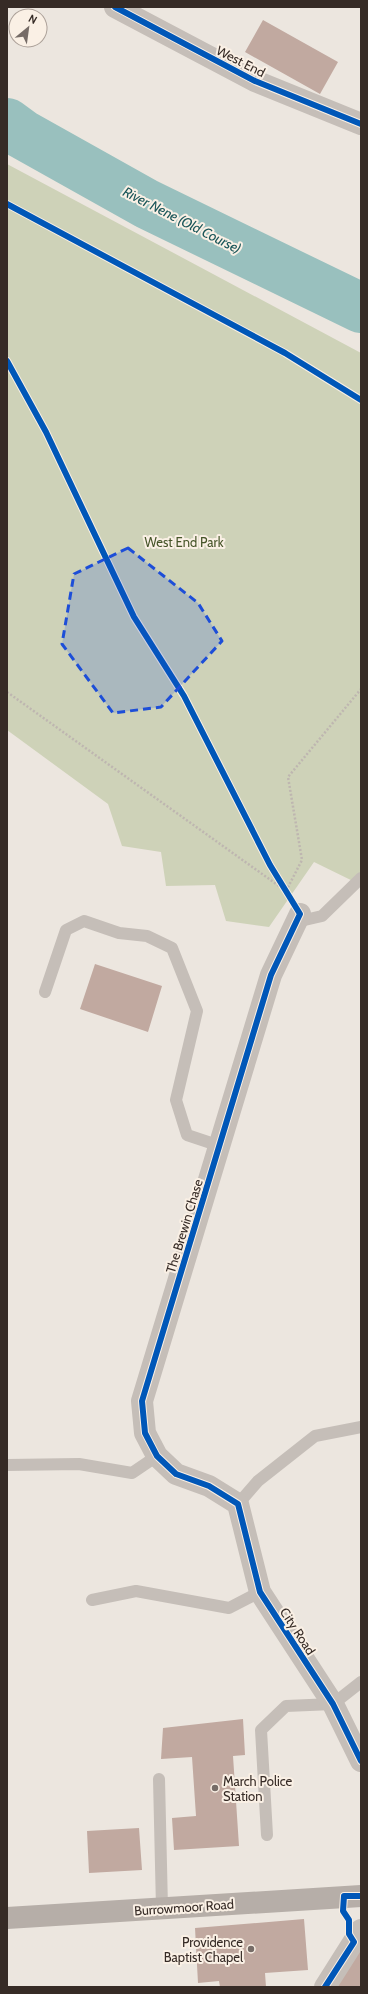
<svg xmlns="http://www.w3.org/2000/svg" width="368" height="1994" viewBox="0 0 368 1994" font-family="Cabin,sans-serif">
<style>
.green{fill:#ced2b8}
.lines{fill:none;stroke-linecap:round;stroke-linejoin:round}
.river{stroke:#99c0be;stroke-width:50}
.building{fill:#c1a9a0}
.path{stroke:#beb6b0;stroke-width:2.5;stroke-dasharray:2 2;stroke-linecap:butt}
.lane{stroke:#c5beb8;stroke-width:12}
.street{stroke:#c5beb8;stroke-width:22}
.secondary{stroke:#b6aea8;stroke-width:22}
.cycleway-casing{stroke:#faf0e5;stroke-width:8}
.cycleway{stroke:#0057b8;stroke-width:6}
.marked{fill:#1d4ed8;fill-opacity:0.2;stroke:#1d4ed8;stroke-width:3;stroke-dasharray:8 5;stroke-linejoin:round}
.poi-dot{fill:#766c67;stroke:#faf0e5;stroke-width:1.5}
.labels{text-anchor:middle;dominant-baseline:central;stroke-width:4;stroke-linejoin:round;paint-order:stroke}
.street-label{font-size:13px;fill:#362b26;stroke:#faf0e5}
.park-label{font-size:13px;fill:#465529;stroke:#faf0e5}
.poi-label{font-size:13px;fill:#362b26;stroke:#faf0e5;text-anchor:start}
.water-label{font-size:14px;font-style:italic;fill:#1a5659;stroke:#faf0e5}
</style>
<rect width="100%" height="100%" fill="#ece6df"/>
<path class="green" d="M7,164l354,189v532l-47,-23 -45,65 -43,-6 -11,-36 -49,1 -5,-34 -39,-6 -14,-42 -101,-74z"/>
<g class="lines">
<path class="river" d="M7,123l15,11 125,70 214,104"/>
</g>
<path class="building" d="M263,20l75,42 -18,32 -75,-42z
M95,964l67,22 -14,46 -68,-23z
M243,1719l2,36 -12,1 6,90 -65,4 -2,-32 24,-2 -4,-59 -31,2 2,-31z
M139,1828l3,42 -53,3 -2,-42z
M304,1919l4,51 -43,3 1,14h-46l-1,-6 -21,2 -3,-55z
M359,1950l2,1v36h-29z"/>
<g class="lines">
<path class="path" d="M7,692l279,199
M286,891l16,-31 -14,-83 73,-88"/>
<path class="lane" d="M296,922l26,-6 39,-38
M45,992l21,-62 18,-9 35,12 28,3 25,12 25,63 -21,89 11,35 33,11
M7,1465l72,-1 53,9 25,-17
M238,1504l20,-23 57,-45 46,-9
M92,1600l44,-9 93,17 31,-16
M159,1779l3,129
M267,1835l-6,-105 25,-24 47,-2 28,-22"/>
<path class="street" d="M115,7l140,74 106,43
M300,914l-29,61 -129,426 3,32 12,23 19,18 33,12 29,18 22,88 73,112 28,57
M325,1987l36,-57"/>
<path class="secondary" d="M7,1918l354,-22"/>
<defs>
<path id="cycleway" d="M115,7l140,74 106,43
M7,204l278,149 76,47
M7,361l39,71 88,185 50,79 86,169 30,49 -29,61 -129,426 3,32 12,23 19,18 33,12 29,18 22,88 73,112 28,57
M325,1987l29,-45 -5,-8v-14l-6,-9 1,-15h17"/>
</defs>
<use href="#cycleway" class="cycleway-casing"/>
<use href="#cycleway" class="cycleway"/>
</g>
<path class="marked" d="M128,548l70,55 24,38 -61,66 -48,6 -51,-69 12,-70z"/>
<g class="poi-dot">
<circle cx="215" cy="1788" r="4"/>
<circle cx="251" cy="1949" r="4"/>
</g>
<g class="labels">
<g class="street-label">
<text transform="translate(241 61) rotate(27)">West End</text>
<text transform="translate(184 1226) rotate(-73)">The Brewin Chase</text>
<text transform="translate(298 1631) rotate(57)">City Road</text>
<text transform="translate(184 1907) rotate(-4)">Burrowmoor Road</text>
</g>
<g class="park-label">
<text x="184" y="542">West End Park</text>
</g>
<g class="poi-label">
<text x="223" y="1781">March Police<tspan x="223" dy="15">Station</tspan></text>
<text x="243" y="1942" text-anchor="end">Providence<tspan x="243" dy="15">Baptist Chapel</tspan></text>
</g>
<g class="water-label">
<text transform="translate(182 220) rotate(27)">River Nene (Old Course)</text>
</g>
</g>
<rect width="368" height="1994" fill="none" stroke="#362b26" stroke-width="16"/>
<g transform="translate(28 28) rotate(29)"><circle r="19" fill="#faf0e5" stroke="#aca199"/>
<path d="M0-3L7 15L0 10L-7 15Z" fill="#766c67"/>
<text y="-6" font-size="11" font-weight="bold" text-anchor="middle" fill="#362b26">N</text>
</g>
</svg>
